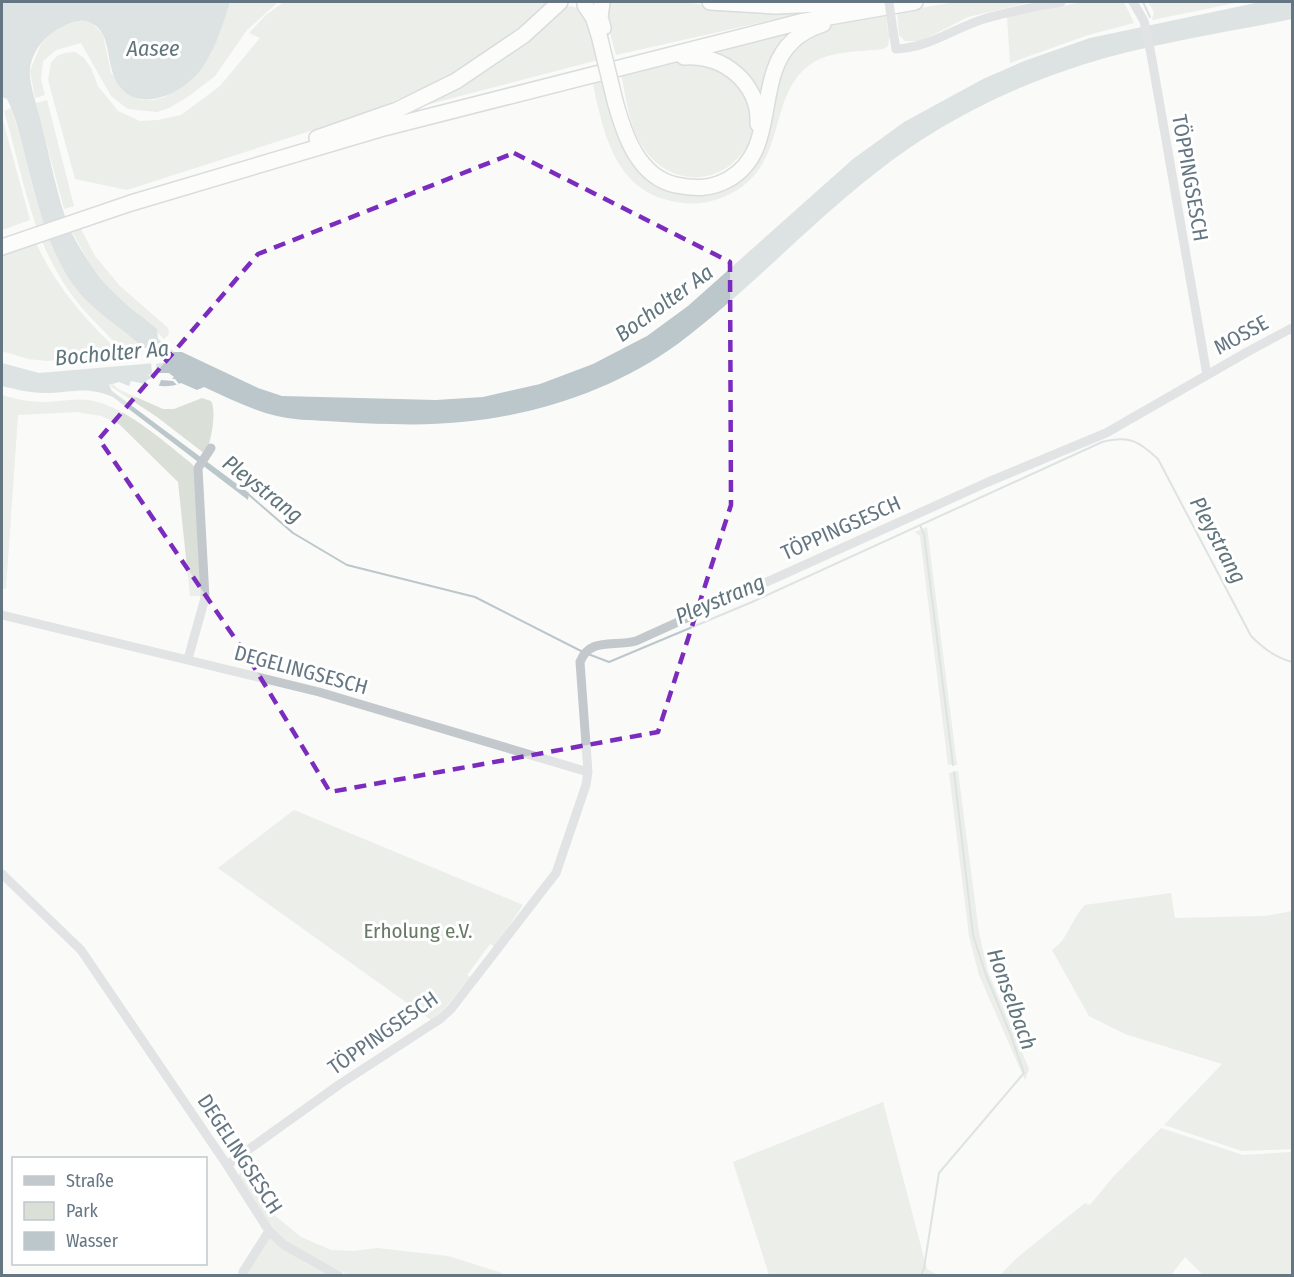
<svg xmlns="http://www.w3.org/2000/svg" width="1294" height="1277" viewBox="0 0 1294 1277" font-family="'Fira Sans Condensed',sans-serif">
<style>
.green{fill:#dadfd7}
.water{fill:#bbc7cb}
.pier{fill:#fafaf8}
.lines{fill:none;stroke-linecap:round;stroke-linejoin:round}
.stream{stroke:#bbc7cb;stroke-width:2}
.trunk-casing{stroke:#b4b9bd;stroke-width:18}
.minor{stroke:#c3c8cc;stroke-width:9}
.trunk{stroke:#fff;stroke-width:15}
.trunk-bridge-casing{stroke:#b4b9bd;stroke-width:18;stroke-linecap:butt}
.minor-bridge{stroke:#c3c8cc;stroke-width:9}
.trunk-bridge{stroke:#fff;stroke-width:15}
.marked{fill:none;stroke:#7b2cbf;stroke-width:4.5;stroke-dasharray:12 8;stroke-linejoin:round}
.labels{text-anchor:middle;dominant-baseline:central;stroke-width:6;stroke-linejoin:round;paint-order:stroke}
.street-label{font-size:21px;fill:#657683;stroke:#fff}
.park-label{font-size:21px;fill:#687a64;stroke:#fff}
.water-label{font-size:22px;font-style:italic;fill:#60757c;stroke:#fff}
</style>
<rect width="100%" height="100%" fill="#fafaf8"/>
<path class="green" d="M230,2h48l-31,28 -32,46 -26,20 -20,12 -12,4 -29,-3 -17,-13 -30,-53 -25,7 -13,11 -2,18 4,16 -10,3 -5,-27 11,-27 8,-10 14,-8 14,-5h9l6,2 11,12 8,38 22,24 9,3h12l11,-3 27,-18z
M284,2h270l-55,42 -41,27 -39,19 -53,23 -239,77 -52,-11 -27,-99 3,-17 6,-7 8,-3 10,-1 9,6 7,10 7,18 20,25 22,10 18,-1 23,-5 39,-29 40,-48 -11,-5 17,-18z
M608,2h75l27,4 98,6 -192,43 -12,-44z
M956,2h74l-62,15 -47,24h-16l-6,-6 -2,-23z
M1083,2h41l10,21 -46,12 -78,28 -3,-46z
M1148,2h92l-88,18 2,-8z
M571,6c21,5 22,35 27,54l-195,51 162,-104z
M886,13l2,20h2l-2,13 -5,3c-24,3 -55,1 -75,17 -41,32 -20,99 -78,128 -23,11 -42,12 -66,5 -52,-15 -62,-74 -72,-119l10,-3 17,51 48,60 75,-14 45,-123 29,-22z
M790,27l9,4 -34,64 -7,6 -51,-46 19,-12z
M695,60c26,5 46,16 54,42 2,7 6,15 6,22 1,9 -5,18 -10,25 -26,39 -77,37 -102,-2 -14,-20 -17,-50 -22,-74l49,-10z
M47,100l27,106 -10,3 -28,-106z
M11,108c22,64 27,136 73,189 17,19 41,33 59,51 -25,2 -29,-7 -46,-24 -63,-62 -69,-132 -93,-213z
M2,117l28,103 -28,10z
M80,227l15,29 24,29 49,43 1,6 -5,5 -30,-29 -23,-18 -18,-23 -22,-39z
M35,241c18,40 45,73 76,103l-2,11 -62,6 -19,-2 -26,-8v-98z
M113,384l5,5 45,20h11l28,-11 9,3c6,10 0,43 -6,53l-48,-37 -47,-31z
M2,395c13,4 27,7 41,7 15,0 31,-4 46,-2 36,6 74,41 102,63l5,6 6,127h-12l-12,-114 -59,-58 -18,-8 -24,-4 -59,3 -12,174 -4,-1z
M927,527l30,238h-9l-28,-229 -5,-4z
M958,771l21,162 9,39 41,97 -4,11 -46,-105 -10,-39 -20,-163z
M294,810l229,95 -28,42 -5,-3 -23,31 3,2 -24,30 -15,13 -213,-152z
M1171,893l4,25 91,-2 26,-5v238l-50,2 -78,-26 58,-61 -97,-30 -36,-18 -37,-66c16,-10 19,-31 33,-45z
M883,1102l44,167 11,6h-169l-36,-113z
M1161,1128l82,27 49,-3v123h-89l-18,-18 -14,18h-171l18,-18 67,-54 5,2 23,-28z
M242,1172l25,37 34,28 30,13 23,1 23,-3 71,8 54,17 -4,3 -150,-1 -35,-18 -9,5 27,13h-85l23,-41 -32,-58z"/>
<path class="water" d="M2,2h228c-7,22 -14,46 -28,66 -16,23 -59,46 -81,20 -15,-17 -9,-44 -22,-59 -11,-12 -24,-9 -37,-2 -17,8 -29,23 -32,41 -2,14 8,40 11,54 9,34 15,72 28,105 6,14 15,27 23,40 16,25 42,43 65,62l1,10 16,13h8l76,36 24,8 154,4 47,-3 57,-13 53,-20 54,-28 41,-30 165,-147 51,-37 79,-43 41,-18 66,-23 170,-36h32v17c-68,14 -140,24 -207,45 -54,17 -106,40 -154,70 -94,58 -165,144 -252,209 -82,60 -187,85 -287,81 -22,0 -44,-2 -66,-3 -16,-1 -33,-1 -49,-5 -25,-6 -49,-18 -73,-29l-7,3 -16,-7c-14,7 -35,1 -50,-2l-2,5 -10,-4 -10,3 3,6 137,102 -1,7 -135,-103c-28,-12 -41,-4 -69,-4 -15,0 -29,-4 -42,-7v-23l37,10 128,-11 -17,-14h-7c-18,-18 -41,-31 -59,-50 -35,-39 -46,-93 -59,-142 -5,-20 -9,-39 -18,-57l-5,-2z"/>
<path class="pier" d="M163,341l5,4 -10,10 9,7 -11,2 1,9h12l5,4 -2,2h3l4,5 -2,1 -4,-4 -12,-1 -3,8h-9l-4,-4 2,-4 5,-2 -4,-3 4,-1 -1,-13 9,-1 -7,-6z"/>
<g class="lines">
<path class="stream" d="M1143,2l7,15
M248,494l45,39 54,32 128,32 108,55
M920,525l4,10 29,230
M588,654l21,8 143,-60 350,-160c27,-7 37,-1 56,17l93,177c13,13 24,21 41,26
M921,1276l3,-8 15,-95 85,-100 -14,-40 -24,-58 -13,-40 -19,-163"/>
<defs>
<path id="trunk" d="M602,2l-2,15 3,11
M710,2l66,4 88,-4
M585,5l8,12 6,18
M684,57c39,-4 76,27 74,67
M615,101c9,33 23,76 61,84 19,4 36,4 53,-6 40,-23 32,-72 46,-110 8,-23 25,-38 48,-45
M317,138l80,-28 59,-29 68,-46 36,-33
M2,247l129,-44 249,-74 420,-107 115,-20"/>
</defs>
<use href="#trunk" class="trunk-casing"/>
<path class="minor" d="M1133,2l11,19 7,33 56,321
M893,31l3,18c33,-1 58,-21 88,-30 25,-8 51,-12 77,-17
M2,615l317,77 269,80
M188,659l17,-61 -7,-130 13,-20
M2,874l79,76 146,215 42,66 15,14 55,31
M227,1165l113,-81 100,-65 11,-10 105,-136 30,-88 2,-13 -8,-110c10,-25 33,-15 56,-21l352,-159 118,-49 143,-82 43,-23
M243,1276v-4l26,-41"/>
<use href="#trunk" class="trunk"/>
<defs>
<path id="trunk-bridge" d="M599,35l16,66"/>
</defs>
<use href="#trunk-bridge" class="trunk-bridge-casing"/>
<path class="minor-bridge" d="M889,2l4,29"/>
<use href="#trunk-bridge" class="trunk-bridge"/>
</g>
<path d="M0 0H1294V1277H0ZM514,153l216,109 1,243 -73,227 -328,60 -79,-130 -152,-223 159,-185z" fill="#fafaf8" fill-opacity=".55" fill-rule="evenodd"/>
<path class="marked" d="M514,153l216,109 1,243 -73,227 -328,60 -79,-130 -152,-223 159,-185z"/>
<g class="labels">
<g class="street-label">
<text transform="translate(1190 178) rotate(80)">TÖPPINGSESCH</text>
<text transform="translate(1241 335) rotate(-29)">MOSSE</text>
<text transform="translate(841 528) rotate(-24)">TÖPPINGSESCH</text>
<text transform="translate(301 670) rotate(15)">DEGELINGSESCH</text>
<text transform="translate(383 1033) rotate(-35)">TÖPPINGSESCH</text>
<text transform="translate(240 1154) rotate(57)">DEGELINGSESCH</text>
</g>
<g class="park-label">
<text x="418" y="931">Erholung e.V.</text>
</g>
<g class="water-label">
<text x="153" y="48">Aasee</text>
<text transform="translate(664 303) rotate(-36)">Bocholter Aa</text>
<text transform="translate(112 353) rotate(-5)">Bocholter Aa</text>
<text transform="translate(263 489) rotate(38)">Pleystrang</text>
<text transform="translate(1218 540) rotate(62)">Pleystrang</text>
<text transform="translate(720 599) rotate(-23)">Pleystrang</text>
<text transform="translate(1012 999) rotate(70)">Honselbach</text>
</g>
</g>
<rect width="1294" height="1277" fill="none" stroke="#657683" stroke-width="6"/>
<rect x="12" y="1157" width="195" height="108" fill="#ffffff" stroke="#c1c8cd" stroke-width="1.5"/>
<rect x="24" y="1176" width="30" height="9" fill="#c3c8cc" stroke="#c1c8cd" stroke-width="1.5"/>
<text x="66" y="1187" font-size="18" fill="#657683">Straße</text>
<rect x="24" y="1202" width="30" height="18" fill="#dadfd7" stroke="#c1c8cd" stroke-width="1.5"/>
<text x="66" y="1217" font-size="18" fill="#657683">Park</text>
<rect x="24" y="1232" width="30" height="18" fill="#bbc7cb" stroke="#c1c8cd" stroke-width="1.5"/>
<text x="66" y="1247" font-size="18" fill="#657683">Wasser</text>
</svg>
